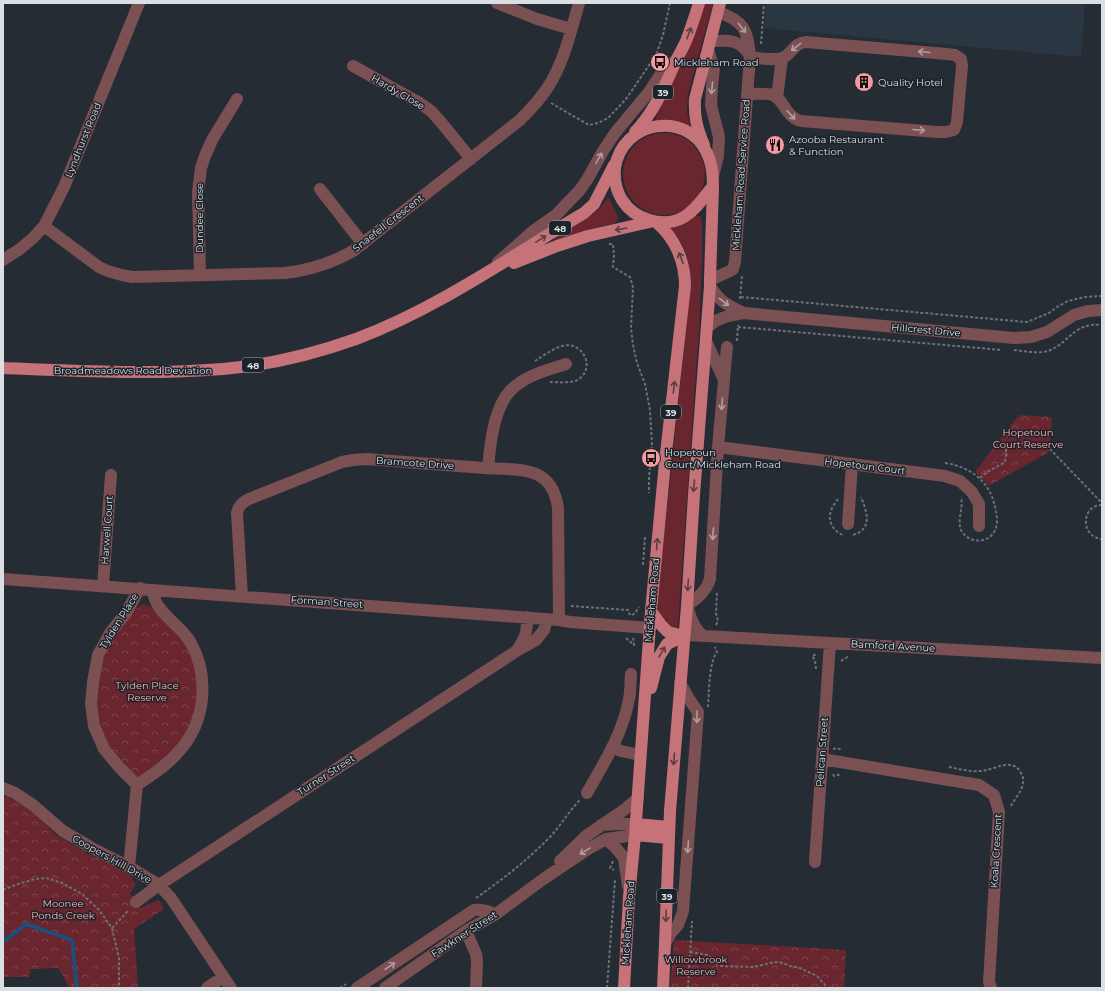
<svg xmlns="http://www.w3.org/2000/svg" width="1105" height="991" viewBox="0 0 1105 991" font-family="Montserrat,sans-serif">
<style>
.built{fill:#2a3642}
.grass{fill:#69262f}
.park{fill:url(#park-crowns)}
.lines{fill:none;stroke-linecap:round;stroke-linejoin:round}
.stream{stroke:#185081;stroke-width:3.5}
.path{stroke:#6a7177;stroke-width:2;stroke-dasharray:3 2;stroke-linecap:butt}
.minor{stroke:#7a5053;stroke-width:12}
.major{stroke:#c57279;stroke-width:12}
.oneway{stroke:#af9fa3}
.oneway2{stroke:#573f46}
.labels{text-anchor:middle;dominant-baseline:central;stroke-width:3;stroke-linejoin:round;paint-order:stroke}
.shield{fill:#1c232a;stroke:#a1a7ac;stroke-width:1}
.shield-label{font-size:9px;font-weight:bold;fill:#dadfe4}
.poi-label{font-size:10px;fill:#dadfe4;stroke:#1c232a;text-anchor:start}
.street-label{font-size:10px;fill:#dadfe4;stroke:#1c232a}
.park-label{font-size:10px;fill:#ffb0b5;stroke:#1c232a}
</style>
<defs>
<pattern id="park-crowns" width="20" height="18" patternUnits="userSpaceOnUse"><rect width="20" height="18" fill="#69262f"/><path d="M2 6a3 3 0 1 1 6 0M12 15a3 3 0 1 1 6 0" fill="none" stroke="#7e454d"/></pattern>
</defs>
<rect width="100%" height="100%" fill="#252c34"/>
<path class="built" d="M766,3h319l-4,54 -317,-29z"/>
<path class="grass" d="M705,3h8l-25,91 -1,18 4,16 -35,-7v-2l1,-4 41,-92z
M623 174a41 41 0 1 1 82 0a41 41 0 1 1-82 0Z
M608,198h1l9,19v2l-3,4 -57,16h-3v-2l33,-20 11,-8z
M695,216h4l2,1 1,3v43l-3,66 -21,297 -1,2h-6l-12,-16 -1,-9 5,-57 28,-261c-1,-21 -5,-42 -21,-56v-2z"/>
<path class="park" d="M1019,415l33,2 -3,35 -60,34 -7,-8 -7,-6z
M143,604l5,1 11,9 23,23 13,26 4,29 -9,37 -24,31 -26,17h-3l-26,-27 -15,-31 2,-48 9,-23 11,-19 20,-22z
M3,795l25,12 27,27 33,20 40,18 8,13 -6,8 10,15 19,-8 5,9 -30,20 4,59h-70l-2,-7 -8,-13 -27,1 -2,8h-26z
M674,940l172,10 -2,38h-174z"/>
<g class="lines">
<path class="stream" d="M3,942l23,-18 46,16 5,48"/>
<path class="path" d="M761,44l3,-41
M551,103l38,22 9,-2 10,-5 18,-19 30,-44 7,-20 7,-32
M609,244h4l1,11 -1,12 17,10 3,10 -2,41 2,17 4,18 8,21 5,26 2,35 -3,32v16
M741,297l286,25 22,-9 8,-6 11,-6 17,-4 17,-1
M740,299l2,-24
M738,327l264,23
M737,341l1,-16
M1014,350c11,1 24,4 34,1 22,-8 25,-29 54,-26
M535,361c8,-5 17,-12 27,-15 20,-6 34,21 17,33 -7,5 -22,3 -30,3
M945,463c27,4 47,20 51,49 1,5 2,12 -1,18 -5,13 -24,14 -32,3 -8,-9 1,-24 -2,-36
M980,478l7,-6 17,-9 2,-5v-10l5,-4c13,-2 26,0 38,4l53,55
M838,499c-3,4 -6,8 -7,12 -4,10 3,21 12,24
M1102,505c-21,0 -22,32 0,34
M853,535c20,-6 14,-23 8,-38
M643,565l2,-28
M571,606l57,4 2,5
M632,615l3,-2 4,-6
M716,625l2,-4 -2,-8 1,-21
M626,638l8,7v-3l-1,-4
M841,661l8,-5
M816,669l-1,-9 -3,-4 5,-2
M708,707c1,-13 1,-46 9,-55l-2,-5
M833,749l4,-1 5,2
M949,767c10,2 21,5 31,4 13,0 30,-14 40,0 2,4 4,7 3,12 -1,9 -9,16 -13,25
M833,774l1,2 7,-2
M613,861l-3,7 4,2
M3,890l12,-5 20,-6 11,-1 16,5 20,11 17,16 13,18 7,30v30
M476,898c26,-18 50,-37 72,-59 12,-12 20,-27 32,-39
M112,928l17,-18
M690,952l18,3 11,11 34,1 22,-5 8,1 7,3 10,2 17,8 8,9 1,3
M340,988l6,-4
M607,988l8,-108
M688,988l4,-67
M902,988h3"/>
<path class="minor" d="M497,3l40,16 34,10
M710,41c18,-1 30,-2 40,15
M708,50l6,18 -2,18 -1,19 8,32 -1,19 -5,20
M353,66l65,36 13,9 9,10 31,38
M747,94c7,0 20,-1 26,1 11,4 12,22 28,26l136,11h9l8,-2 3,-8 5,-56 -1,-7 -6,-4 -8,-1 -141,-12c-11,1 -12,8 -20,14 -8,6 -27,2 -36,1
M777,98l5,-40
M320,189l43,55
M44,226l55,41c11,6 21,8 33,10l153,-4c25,-3 47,-10 68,-22l167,-131c10,-10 20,-20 28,-33 16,-25 23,-56 31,-84
M3,260l17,-11 13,-11 11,-12 20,-39 75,-184
M498,262l34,-30 24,-17 23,-24 8,-11 16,-29 12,-18 34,-41 17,-26 10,-5
M200,275l-2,-83 3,-24 4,-12 7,-16 25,-41
M710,280l20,-9 3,-2 2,-7 15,-206c-2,-26 -6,-35 -32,-44
M710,286c10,16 17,19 34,27
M707,328c10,-11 23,-12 37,-15l270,25 17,-1 16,-5 27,-17 14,-4 14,-1
M724,379l3,-32
M718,447l227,29 15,5 12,11 7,12v22
M488,468c2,-24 6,-61 23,-78 15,-15 37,-20 55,-26
M848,524l4,-60
M3,579l556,41 11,2 80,6
M103,586l8,-111
M242,596l-5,-83c2,-8 5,-10 12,-14l93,-37 11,-2 13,-1c39,3 79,6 118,9 14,1 39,0 52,6 14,6 20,19 22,34l1,112
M684,636l3,-1 415,23
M703,636c-10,-9 -12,-18 -16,-30 10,-8 19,-14 23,-27l8,-132 6,-67 -18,-39
M518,649c8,-13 9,-16 9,-32
M612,747l9,4 19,4
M822,759l157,26 15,10 5,17 -10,170 2,6
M137,785c16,-11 32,-21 44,-36 25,-29 28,-73 10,-106 -8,-14 -23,-23 -32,-36 -4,-5 -5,-11 -7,-17
M137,785l-18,-18 -15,-18 -10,-23 -3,-22 2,-22 5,-27 12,-22 16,-20 14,-25
M3,788l12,5 18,12 30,26 29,17 37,19 30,18 12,13 60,90
M587,793c17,-30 36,-60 42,-94 2,-8 1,-17 2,-25
M601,825l18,-1h17
M606,839l10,9 8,10 4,28
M560,861l26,-25 38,-26 14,-12
M815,862l15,-219
M129,867l8,-82
M136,902l23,-17 359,-235 18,-10 8,-10 3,-11
M466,931l10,23 1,7 -1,27
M665,944l5,-10 8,-9 5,-14 15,-199 -9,-13 -9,-16
M207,988l16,-11
M357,988l117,-78c8,-1 14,1 22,4
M385,988l81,-57 30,-17 46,-34 46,-31 18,-10 29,-4"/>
<path class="major" d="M635,132c19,-20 29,-44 40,-69 3,-7 8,-15 11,-22 5,-12 9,-25 13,-38
M704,145c-7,-17 -10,-28 -9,-46l25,-96
M514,263l43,-17 31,-10 66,-15
M3,368c73,3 147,7 220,1 45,-4 91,-15 133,-30 82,-31 154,-82 228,-126l10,-9 20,-39
M651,611l10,14 7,7 16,4
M651,688l8,-31 8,-13 17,-8
M636,824l33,3
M635,835l33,3
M624,988l5,-91 6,-62 16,-224 14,-149 20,-176c0,-25 -10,-48 -29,-64
M663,988l2,-44 5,-133 17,-205 7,-111 16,-209v-6l3,-94c0,-11 -1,-23 -6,-33 -20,-43 -85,-33 -92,15 -1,10 1,22 7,32 12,19 41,29 62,17 12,-7 20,-20 29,-31"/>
</g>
<defs><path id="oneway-shaft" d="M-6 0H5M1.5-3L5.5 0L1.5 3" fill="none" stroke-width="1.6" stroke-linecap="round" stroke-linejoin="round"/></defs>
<g class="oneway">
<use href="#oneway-shaft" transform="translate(742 28) rotate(51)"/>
<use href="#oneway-shaft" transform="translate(796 47) rotate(142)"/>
<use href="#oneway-shaft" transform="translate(924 52) rotate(-175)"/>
<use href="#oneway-shaft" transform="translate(712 88) rotate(96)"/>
<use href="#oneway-shaft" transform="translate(791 115) rotate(47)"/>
<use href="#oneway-shaft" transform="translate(919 130) rotate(5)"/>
<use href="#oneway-shaft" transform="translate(599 158) rotate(-60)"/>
<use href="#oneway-shaft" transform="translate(724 302) rotate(37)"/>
<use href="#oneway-shaft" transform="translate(722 404) rotate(95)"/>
<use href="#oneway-shaft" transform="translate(713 534) rotate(94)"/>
<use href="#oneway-shaft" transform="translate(697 717) rotate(90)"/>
<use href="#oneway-shaft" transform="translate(688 847) rotate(94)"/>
<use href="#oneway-shaft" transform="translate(585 851) rotate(148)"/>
<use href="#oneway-shaft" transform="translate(390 966) rotate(-34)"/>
</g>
<g class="oneway2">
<use href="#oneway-shaft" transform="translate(689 33) rotate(-70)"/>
<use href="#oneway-shaft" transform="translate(621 229) rotate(170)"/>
<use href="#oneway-shaft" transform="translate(541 239) rotate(-32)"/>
<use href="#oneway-shaft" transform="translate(681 258) rotate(-111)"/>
<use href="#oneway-shaft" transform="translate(674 387) rotate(-83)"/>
<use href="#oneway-shaft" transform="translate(694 486) rotate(95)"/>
<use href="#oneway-shaft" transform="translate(657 544) rotate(-85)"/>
<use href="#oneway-shaft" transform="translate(688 585) rotate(94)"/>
<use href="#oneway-shaft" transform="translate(662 652) rotate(-60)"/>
<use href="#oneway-shaft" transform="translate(674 759) rotate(95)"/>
<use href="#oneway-shaft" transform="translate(666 916) rotate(91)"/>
</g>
<defs>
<symbol id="bus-disc" viewBox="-11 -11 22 22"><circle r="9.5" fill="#f49aa1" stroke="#1c232a"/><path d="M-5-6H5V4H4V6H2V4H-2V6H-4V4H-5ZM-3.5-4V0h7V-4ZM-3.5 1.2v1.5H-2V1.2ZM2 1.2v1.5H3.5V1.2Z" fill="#111"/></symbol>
<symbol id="building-disc" viewBox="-11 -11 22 22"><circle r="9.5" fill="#f49aa1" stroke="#1c232a"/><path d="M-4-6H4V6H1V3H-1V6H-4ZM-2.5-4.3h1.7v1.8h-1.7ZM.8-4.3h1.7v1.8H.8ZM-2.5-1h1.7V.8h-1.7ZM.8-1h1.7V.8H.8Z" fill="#111"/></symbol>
<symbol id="restaurant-disc" viewBox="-11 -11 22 22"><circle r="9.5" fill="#f49aa1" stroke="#1c232a"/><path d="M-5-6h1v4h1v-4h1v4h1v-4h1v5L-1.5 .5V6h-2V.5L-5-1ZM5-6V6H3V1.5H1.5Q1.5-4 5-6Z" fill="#111"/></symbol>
</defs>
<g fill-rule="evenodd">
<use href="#bus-disc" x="649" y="51" width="22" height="22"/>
<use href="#building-disc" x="853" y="71" width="22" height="22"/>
<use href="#restaurant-disc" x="764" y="134" width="22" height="22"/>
<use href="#bus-disc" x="640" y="447" width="22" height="22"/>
</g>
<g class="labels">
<g class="shield">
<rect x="653" y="85" width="20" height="14" rx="3"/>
<rect x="549" y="221" width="22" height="14" rx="3"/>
<rect x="242" y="358" width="22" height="14" rx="3"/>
<rect x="661" y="405" width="20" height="14" rx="3"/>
<rect x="657" y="889" width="20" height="14" rx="3"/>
</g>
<g class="shield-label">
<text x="663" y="92">39</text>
<text x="560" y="228">48</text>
<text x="253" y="365">48</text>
<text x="671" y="412">39</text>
<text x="667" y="896">39</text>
</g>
<g class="poi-label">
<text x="674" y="62">Mickleham Road</text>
<text x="878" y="82">Quality Hotel</text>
<text x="789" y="139">Azooba Restaurant<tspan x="789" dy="12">&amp; Function</tspan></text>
<text x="665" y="452">Hopetoun<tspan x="665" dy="12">Court/Mickleham Road</tspan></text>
</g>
<g class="street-label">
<text transform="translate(398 92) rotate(30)">Hardy Close</text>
<text transform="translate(83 140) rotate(-68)">Lyndhurst Road</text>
<text transform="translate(741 175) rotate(-86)">Mickleham Road Service Road</text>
<text transform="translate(199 218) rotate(-90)">Dundee Close</text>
<text transform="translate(388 223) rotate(-38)">Snaefell Crescent</text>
<text transform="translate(926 330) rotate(5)">Hillcrest Drive</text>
<text x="133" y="370">Broadmeadows Road Deviation</text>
<text transform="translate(415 463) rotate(4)">Bramcote Drive</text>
<text transform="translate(865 466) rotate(7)">Hopetoun Court</text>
<text transform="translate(107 530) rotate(-86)">Harwell Court</text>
<text transform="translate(652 600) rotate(-85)">Mickleham Road</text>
<text transform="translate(327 602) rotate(4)">Forman Street</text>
<text transform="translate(119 621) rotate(-58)">Tylden Place</text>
<text transform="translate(893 646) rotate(3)">Bamford Avenue</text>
<text transform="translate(822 752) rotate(-86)">Pelican Street</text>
<text transform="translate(326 775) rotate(-33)">Turner Street</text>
<text transform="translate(996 851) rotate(-87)">Koala Crescent</text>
<text transform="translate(112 859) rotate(29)">Coopers Hill Drive</text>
<text transform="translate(628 923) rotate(-86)">Mickleham Road</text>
<text transform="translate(464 934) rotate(-33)">Fawkner Street</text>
</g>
<g class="park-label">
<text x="1028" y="432">Hopetoun<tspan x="1028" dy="12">Court Reserve</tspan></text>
<text x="147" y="685">Tylden Place<tspan x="147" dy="12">Reserve</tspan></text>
<text x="63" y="903">Moonee<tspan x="63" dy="12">Ponds Creek</tspan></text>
<text x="696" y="959">Willowbrook<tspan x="696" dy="12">Reserve</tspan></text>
</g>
</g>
<rect width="1105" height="991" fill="none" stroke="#dadfe4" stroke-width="8"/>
</svg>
